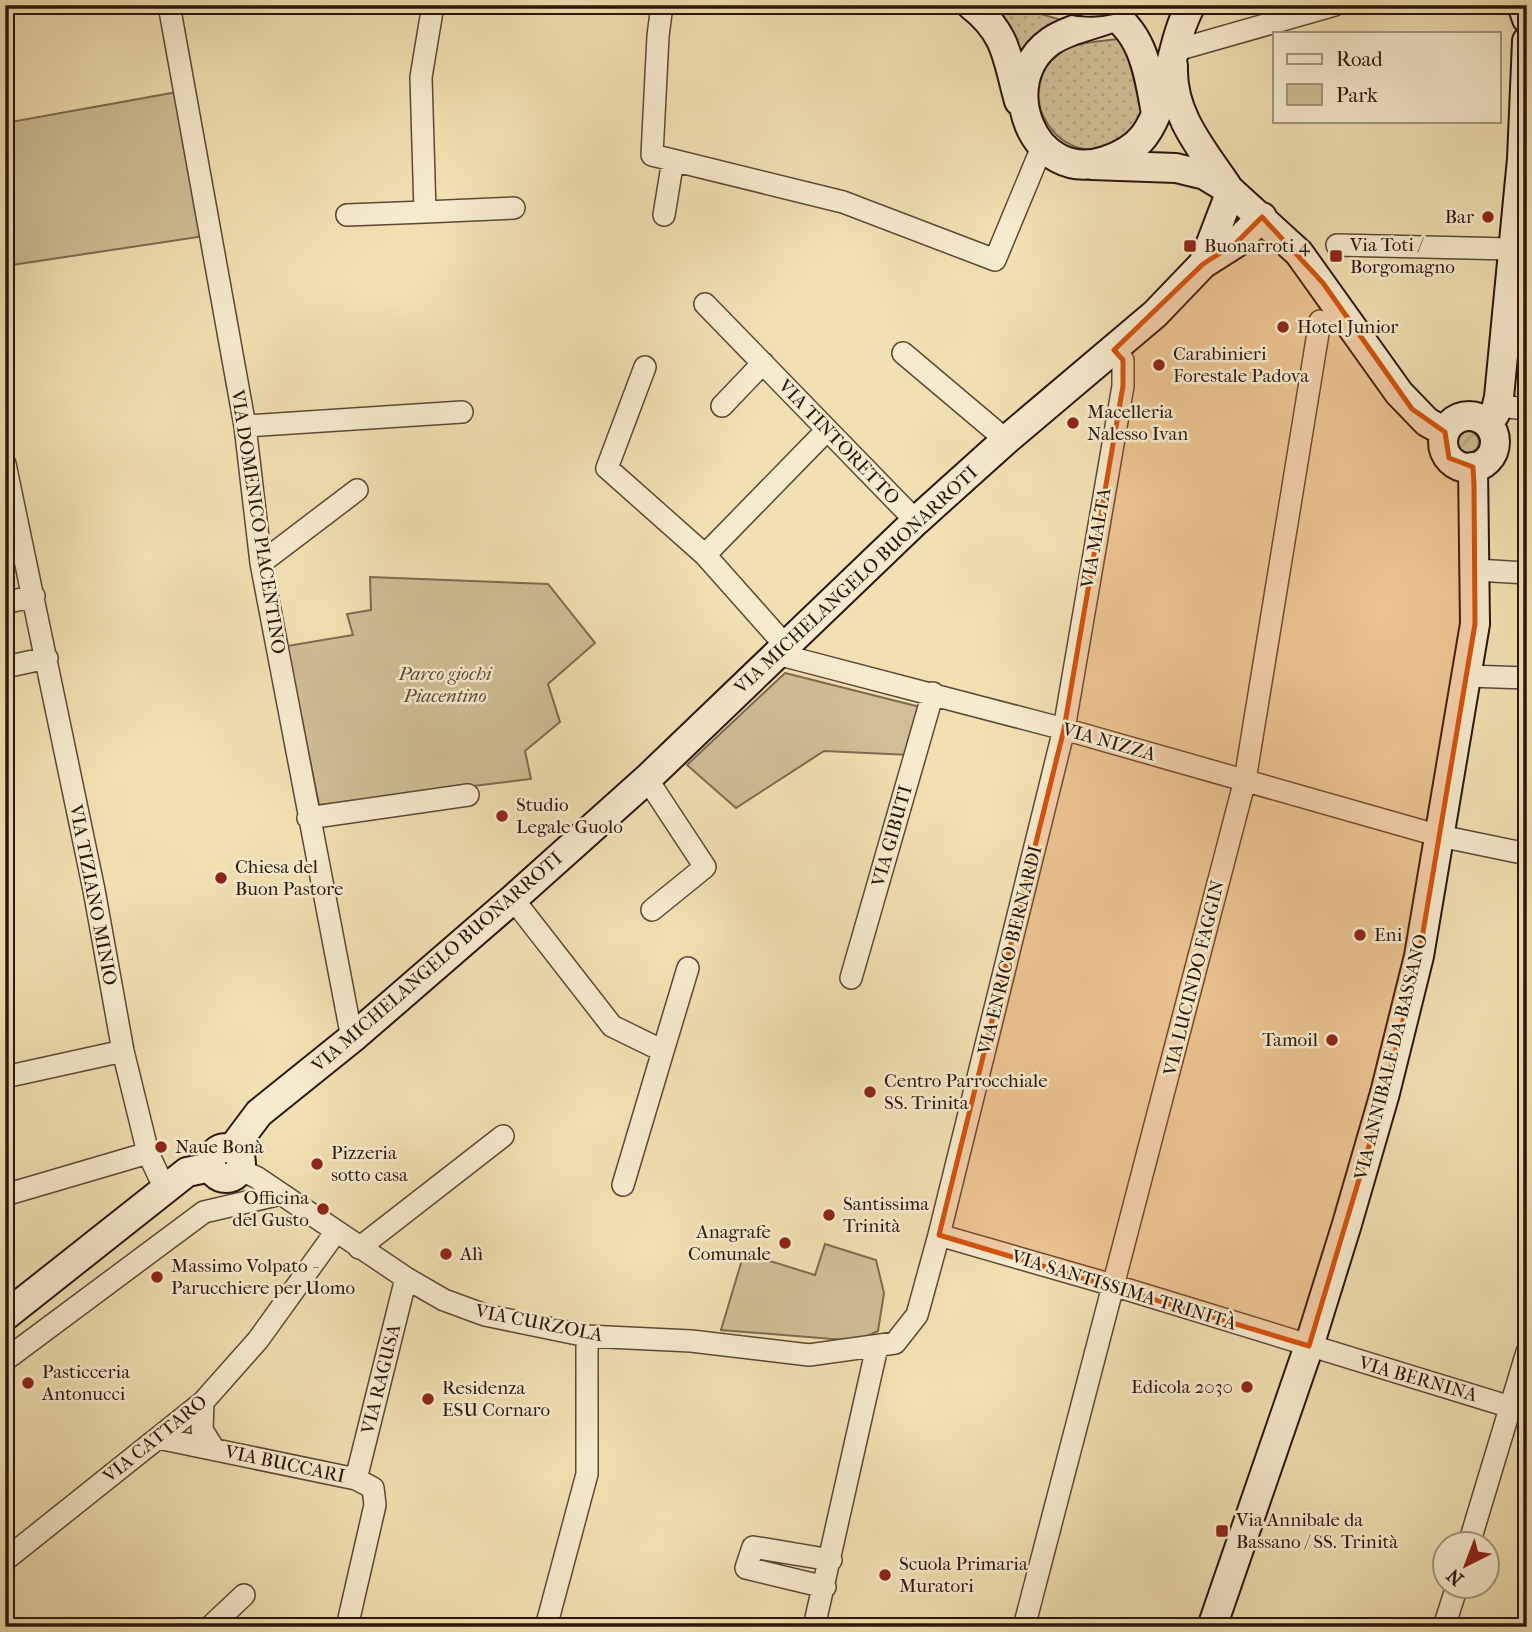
<svg xmlns="http://www.w3.org/2000/svg" width="1532" height="1632" viewBox="0 0 1532 1632" font-family="'IM FELL French Canon',serif">
<style>
.grass{fill:url(#grass-dots);stroke:#7c6a51;stroke-width:2}
.park{fill:#cfbe96;stroke:#7c6a51;stroke-width:2}
.garden{fill:url(#garden-furrows);stroke:#7c6a51;stroke-width:2}
.lines{fill:none;stroke-linecap:round;stroke-linejoin:round}
.street-casing{stroke:#5b4836;stroke-width:24}
.secondary-casing{stroke:#29160c;stroke-width:32}
.street{stroke:#f6ebcd;stroke-width:21}
.secondary{stroke:#f6ebcd;stroke-width:28}
.tram{stroke:#29160c;stroke-width:2}
.marked{fill:#d5520c;fill-opacity:0.2;stroke:#d5520c;stroke-width:5;stroke-linejoin:round}
.poi-dot{fill:#8f2418;stroke:#f6ebcd;stroke-width:2.5}
.labels{text-anchor:middle;dominant-baseline:central;stroke-width:5;stroke-linejoin:round;paint-order:stroke}
.poi-label{font-size:19px;fill:#29160c;stroke:#f6ebcd;text-anchor:start}
.street-label{font-size:19px;fill:#29160c;stroke:#f6ebcd}
.park-label{font-size:19px;font-style:italic;fill:#5b4835;stroke:#f6ebcd}
</style>
<defs>
<pattern id="grass-dots" width="8" height="8" patternUnits="userSpaceOnUse" patternTransform="scale(1.75)"><rect width="8" height="8" fill="#cfbe96"/><path d="M2 2h.1M6 6h.1" fill="none" stroke="#b2a380" stroke-width="1.8" stroke-linecap="round"/></pattern>
<pattern id="garden-furrows" width="10" height="10" patternUnits="userSpaceOnUse" patternTransform="scale(1.75)"><rect width="10" height="10" fill="#cfbe96"/><path d="M-1 1l2-2M0 10L10 0M9 11l2-2" fill="none" stroke="#b2a380"/></pattern>
</defs>
<rect width="100%" height="100%" fill="#f1e0b2"/>
<filter id="stains"><feTurbulence type="fractalNoise" baseFrequency=".00286" numOctaves="4"/><feColorMatrix values="0 0 0 0 .2 0 0 0 0 .09 0 0 0 0 .02 0 0 0 .5 -.17"/></filter>
<radialGradient id="worn" r=".72"><stop offset=".6" stop-color="#630" stop-opacity="0"/><stop offset="1" stop-color="#630" stop-opacity=".3"/></radialGradient>
<path class="grass" d="M989,5h20l53,15 -41,52z
M1127,38c4,16 20,58 17,72 -3,12 -13,24 -22,30 -60,39 -116,-51 -63,-87 17,-12 47,-12 68,-15z"/>
<path class="park" d="M183,91l22,145 -200,30v-143z
M370,577l178,7 47,59 -47,41 12,38 -35,29 6,28 -212,26 -32,-159 66,-11 -6,-21 24,-4z
M785,673l143,36 -18,46 -86,-4 -88,57 -49,-43z
M825,1244l51,16 8,33 -6,38 -21,10 -136,-11 23,-77 71,22z"/>
<path class="garden" d="M1457 442a11 11 0 1 1 22 0a11 11 0 1 1-22 0Z"/>
<g class="lines">
<defs>
<path id="street" d="M169,5l76,421 16,137 89,465 6,7
M662,5l-4,31 -6,119 191,47 152,58 47,-113
M1184,48l151,-43
M425,212l89,-4
M347,215l78,-3 -4,-135 12,-72
M664,215l9,-55
M1337,245l174,4
M705,304l211,217
M903,353l103,87
M645,367l-38,101 98,87 80,90
M722,406l41,-43
M1498,406l29,3
M245,426l217,-14
M5,464l89,426 29,161 25,102 17,36
M705,555l122,-125
M261,563l96,-73
M1476,570l51,3
M5,603l29,-7
M777,654l287,75 376,107 87,18
M5,667l42,-9
M1468,676l59,2
M647,779l58,88 -53,43
M308,818l160,-23
M513,899l99,127 51,25 25,-83
M851,978l82,-285
M5,1077l118,-26
M240,1170l16,7 150,101 38,22 41,15 102,21 104,5 118,14 86,-12 22,-28 22,-80 125,-506 59,-343v-26l-9,-10
M623,1185l40,-134
M5,1195l143,-42
M939,1235l177,51 411,126
M359,1248l144,-112
M5,1360l199,-148 77,-18
M203,1402l-1,28 12,19
M158,1438l198,41 17,9 2,17 -28,122
M356,1479l50,-201
M1469,1544l58,-192
M5,1560l198,-158 55,-62 77,-107
M825,1587l-79,-19 7,-21 78,13
M210,1627l34,-32
M546,1627l41,-153v-138
M814,1627l63,-280
M1024,1627l221,-847 75,-459
M1444,1627l13,-41"/>
<path id="secondary" d="M971,5c37,29 36,54 48,96
M1522,5l5,14
M1101,8c40,18 47,60 54,100
M1116,16c-20,9 -46,12 -65,25 -57,39 -19,144 54,120 15,-5 29,-12 39,-25 26,-35 25,-92 47,-131
M1173,66c-2,48 29,83 54,120
M1092,165l84,3 29,7 26,16 68,62 100,140 28,29 18,10
M1203,264l28,-73
M1443 442a26 26 0 1 1 52 0a26 26 0 1 1-52 0Z
M1487,423l8,-9 4,-17 23,-238 5,-118
M211 1163a15 15 0 1 1 30 0a15 15 0 1 1-30 0Z
M232,1149l27,-36 97,-78 157,-136 134,-120 269,-258 90,-81 149,-126 48,-50 33,-21 26,-26
M5,1316l182,-144 24,-5
M1212,1627l97,-281 38,-122 38,-131 34,-137 56,-332 -2,-157"/>
</defs>
<use href="#street" class="street-casing"/>
<use href="#secondary" class="secondary-casing"/>
<use href="#street" class="street"/>
<use href="#secondary" class="secondary"/>
<path class="tram" d="M1036,5c33,12 67,19 99,0
M1077,5l25,3"/>
</g>
<path class="marked" d="M1262,217l61,66 89,126 33,23 4,26 24,9 1,17 1,140 -56,332 -34,137 -76,253 -370,-111 125,-506 59,-343v-26l-9,-10 89,-86 33,-21z"/>
<g class="poi-dot">
<circle cx="1488" cy="217" r="7"/>
<rect x="1183" y="239" width="14" height="14" rx="3.5"/>
<rect x="1329" y="249" width="14" height="14" rx="3.5"/>
<circle cx="1283" cy="327" r="7"/>
<circle cx="1159" cy="365" r="7"/>
<circle cx="1073" cy="423" r="7"/>
<circle cx="502" cy="816" r="7"/>
<circle cx="221" cy="878" r="7"/>
<circle cx="1360" cy="935" r="7"/>
<circle cx="1332" cy="1040" r="7"/>
<circle cx="870" cy="1092" r="7"/>
<circle cx="161" cy="1147" r="7"/>
<circle cx="317" cy="1164" r="7"/>
<circle cx="323" cy="1209" r="7"/>
<circle cx="829" cy="1215" r="7"/>
<circle cx="785" cy="1243" r="7"/>
<circle cx="446" cy="1254" r="7"/>
<circle cx="157" cy="1277" r="7"/>
<circle cx="28" cy="1383" r="7"/>
<circle cx="1247" cy="1387" r="7"/>
<circle cx="428" cy="1399" r="7"/>
<rect x="1215" y="1524" width="14" height="14" rx="3.5"/>
<circle cx="885" cy="1575" r="7"/>
</g>
<g class="labels">
<g class="poi-label">
<text x="1474" y="217" text-anchor="end">Bar</text>
<text x="1350" y="245">Via Toti /<tspan x="1350" dy="22">Borgomagno</tspan></text>
<text x="1204" y="246">Buonarroti 4</text>
<text x="1297" y="327">Hotel Junior</text>
<text x="1173" y="354">Carabinieri<tspan x="1173" dy="22">Forestale Padova</tspan></text>
<text x="1087" y="412">Macelleria<tspan x="1087" dy="22">Nalesso Ivan</tspan></text>
<text x="516" y="805">Studio<tspan x="516" dy="22">Legale Guolo</tspan></text>
<text x="235" y="867">Chiesa del<tspan x="235" dy="22">Buon Pastore</tspan></text>
<text x="1374" y="935">Eni</text>
<text x="1318" y="1040" text-anchor="end">Tamoil</text>
<text x="884" y="1081">Centro Parrocchiale<tspan x="884" dy="22">SS. Trinita</tspan></text>
<text x="175" y="1147">Naue Bonà</text>
<text x="331" y="1153">Pizzeria<tspan x="331" dy="22">sotto casa</tspan></text>
<text x="309" y="1198" text-anchor="end">Officina<tspan x="309" dy="22">del Gusto</tspan></text>
<text x="843" y="1204">Santissima<tspan x="843" dy="22">Trinità</tspan></text>
<text x="771" y="1232" text-anchor="end">Anagrafe<tspan x="771" dy="22">Comunale</tspan></text>
<text x="460" y="1254">Alì</text>
<text x="171" y="1266">Massimo Volpato -<tspan x="171" dy="22">Parucchiere per Uomo</tspan></text>
<text x="42" y="1372">Pasticceria<tspan x="42" dy="22">Antonucci</tspan></text>
<text x="1233" y="1387" text-anchor="end">Edicola 2030</text>
<text x="442" y="1388">Residenza<tspan x="442" dy="22">ESU Cornaro</tspan></text>
<text x="1236" y="1520">Via Annibale da<tspan x="1236" dy="22">Bassano / SS. Trinità</tspan></text>
<text x="899" y="1564">Scuola Primaria<tspan x="899" dy="22">Muratori</tspan></text>
</g>
<g class="street-label">
<text transform="translate(839 442) rotate(46)">VIA TINTORETTO</text>
<text transform="translate(258 522) rotate(81)">VIA DOMENICO PIACENTINO</text>
<text transform="translate(1096 538) rotate(-80)">VIA MALTA</text>
<text transform="translate(856 580) rotate(-43)">VIA MICHELANGELO BUONARROTI</text>
<text transform="translate(1109 742) rotate(16)">VIA NIZZA</text>
<text transform="translate(892 836) rotate(-74)">VIA GIBUTI</text>
<text transform="translate(93 895) rotate(79)">VIA TIZIANO MINIO</text>
<text transform="translate(1010 950) rotate(-76)">VIA ENRICO BERNARDI</text>
<text transform="translate(437 962) rotate(-41)">VIA MICHELANGELO BUONARROTI</text>
<text transform="translate(1194 978) rotate(-76)">VIA LUCINDO FAGGIN</text>
<text transform="translate(1391 1057) rotate(-76)">VIA ANNIBALE DA BASSANO</text>
<text transform="translate(1124 1290) rotate(17)">VIA SANTISSIMA TRINITÀ</text>
<text transform="translate(539 1323) rotate(11)">VIA CURZOLA</text>
<text transform="translate(381 1379) rotate(-76)">VIA RAGUSA</text>
<text transform="translate(1418 1379) rotate(16)">VIA BERNINA</text>
<text transform="translate(155 1439) rotate(-39)">VIA CATTARO</text>
<text transform="translate(285 1464) rotate(12)">VIA BUCCARI</text>
</g>
<g class="park-label">
<text x="445" y="674">Parco giochi<tspan x="445" dy="22">Piacentino</tspan></text>
</g>
</g>
<rect width="1532" height="1632" fill="none" stroke="#f1e0b2" stroke-width="28"/>
<rect x="7" y="7" width="1518" height="1618" fill="none" stroke="#29160c" stroke-width="3.5"/>
<rect x="14" y="14" width="1504" height="1604" fill="none" stroke="#29160c" stroke-width="2"/>
<rect x="1273" y="32" width="228" height="91" fill="#f6ebcd" stroke="#a49680" stroke-width="2"/>
<rect x="1287" y="54" width="35" height="10" fill="#f6ebcd" stroke="#a49680" stroke-width="2"/>
<text x="1336" y="66" font-size="21" fill="#29160c">Road</text>
<rect x="1287" y="84" width="35" height="21" fill="#cfbe96" stroke="#a49680" stroke-width="2"/>
<text x="1336" y="102" font-size="21" fill="#29160c">Park</text>
<g transform="translate(1466 1565) rotate(222)"><circle r="33" fill="#f6ebcd" stroke="#a49680" stroke-width="2"/>
<path d="M0-5L12 26L0 18L-12 26Z" fill="#8f2418"/>
<text y="-10" font-size="19" font-weight="bold" text-anchor="middle" fill="#29160c">N</text>
</g>
<rect width="100%" height="100%" filter="url(#stains)"/>
<rect width="100%" height="100%" fill="url(#worn)"/>
</svg>
